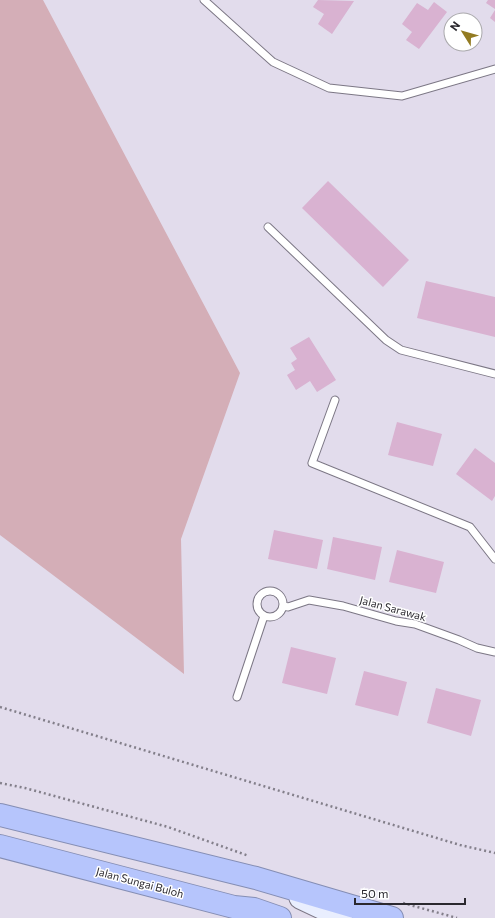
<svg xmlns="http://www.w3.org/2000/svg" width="495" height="918" viewBox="0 0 495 918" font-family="Commissioner,sans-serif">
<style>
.green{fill:#d4aeb7}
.building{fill:#d9b2d1}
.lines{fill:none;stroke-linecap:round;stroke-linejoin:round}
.lane-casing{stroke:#7c7785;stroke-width:9}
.secondary-casing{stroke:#7c7785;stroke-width:23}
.highway-casing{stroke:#858eb4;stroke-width:24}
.path{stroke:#837f8a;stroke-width:2.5;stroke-dasharray:2 3;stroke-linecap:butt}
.lane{stroke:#fff;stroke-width:7}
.secondary{stroke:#e9eefe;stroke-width:21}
.highway{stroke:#b6c5fc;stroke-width:22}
.labels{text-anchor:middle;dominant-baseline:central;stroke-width:3;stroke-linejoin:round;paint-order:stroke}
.street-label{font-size:11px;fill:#2b292f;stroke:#fff}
</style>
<rect width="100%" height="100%" fill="#e2dcec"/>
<path class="green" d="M0,0h43l197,373 -59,166 3,135 -184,-139z"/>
<path class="building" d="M318,0l36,1 -22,33 -14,-10 6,-10 -11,-7z
M488,0h7v9l-9,-6z
M434,2l13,10 -28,37 -13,-9 6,-8 -10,-8 15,-21 11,7z
M495,10v12l-5,-4z
M328,181l81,79 -26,27 -81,-79z
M426,281l69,16v40l-78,-19z
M309,337l27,43 -19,12 -7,-11 -14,9 -9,-15 8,-5 -4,-7 6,-4 -7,-11z
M397,422l45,12 -9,32 -45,-11z
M475,448l20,15v33l-3,5 -36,-27z
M274,530l49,10 -6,29 -49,-10z
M333,537l49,10 -7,33 -48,-11z
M397,550l47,12 -8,31 -47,-11z
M291,647l45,11 -9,36 -45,-11z
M364,671l43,11 -9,34 -43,-11z
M436,688l45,12 -10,36 -44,-13z"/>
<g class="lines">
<defs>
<path id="lane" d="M204,0l69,62 56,26 73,8 93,-27
M268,227l118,113 15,10 94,24
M335,400l-23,63 158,64 25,32
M257 604a13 13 0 1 1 26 0a13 13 0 1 1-26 0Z
M284,606l4,1 21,-7 34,6 53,15 19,3 44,16 18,8 18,4
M237,697l27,-81"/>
<path id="secondary" d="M300,898l42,20"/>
<path id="highway" d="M0,815l256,63 136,40
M0,846l234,61 20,2 26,9"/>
</defs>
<use href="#lane" class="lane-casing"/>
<use href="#secondary" class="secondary-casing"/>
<use href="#highway" class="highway-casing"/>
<path class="path" d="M0,707l460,138 35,8
M0,783l25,5 143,39 81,29
M403,903l54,15"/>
<use href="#lane" class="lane"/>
<use href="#secondary" class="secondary"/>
<use href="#highway" class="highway"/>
</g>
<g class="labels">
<g class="street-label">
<text transform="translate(393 608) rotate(15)">Jalan Sarawak</text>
<text transform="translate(140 882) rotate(15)">Jalan Sungai Buloh</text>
</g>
</g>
<g transform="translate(463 32) rotate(307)"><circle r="19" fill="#ffffff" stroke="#aaa9ac"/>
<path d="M0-3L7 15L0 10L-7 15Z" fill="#937b22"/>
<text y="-6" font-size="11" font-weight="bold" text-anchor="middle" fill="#2b292f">N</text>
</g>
<path d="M355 898v6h110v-6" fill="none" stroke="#2b292f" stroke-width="2"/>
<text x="361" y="898" font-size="12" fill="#2b292f" stroke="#ffffff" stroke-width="3" paint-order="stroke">50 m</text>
</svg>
